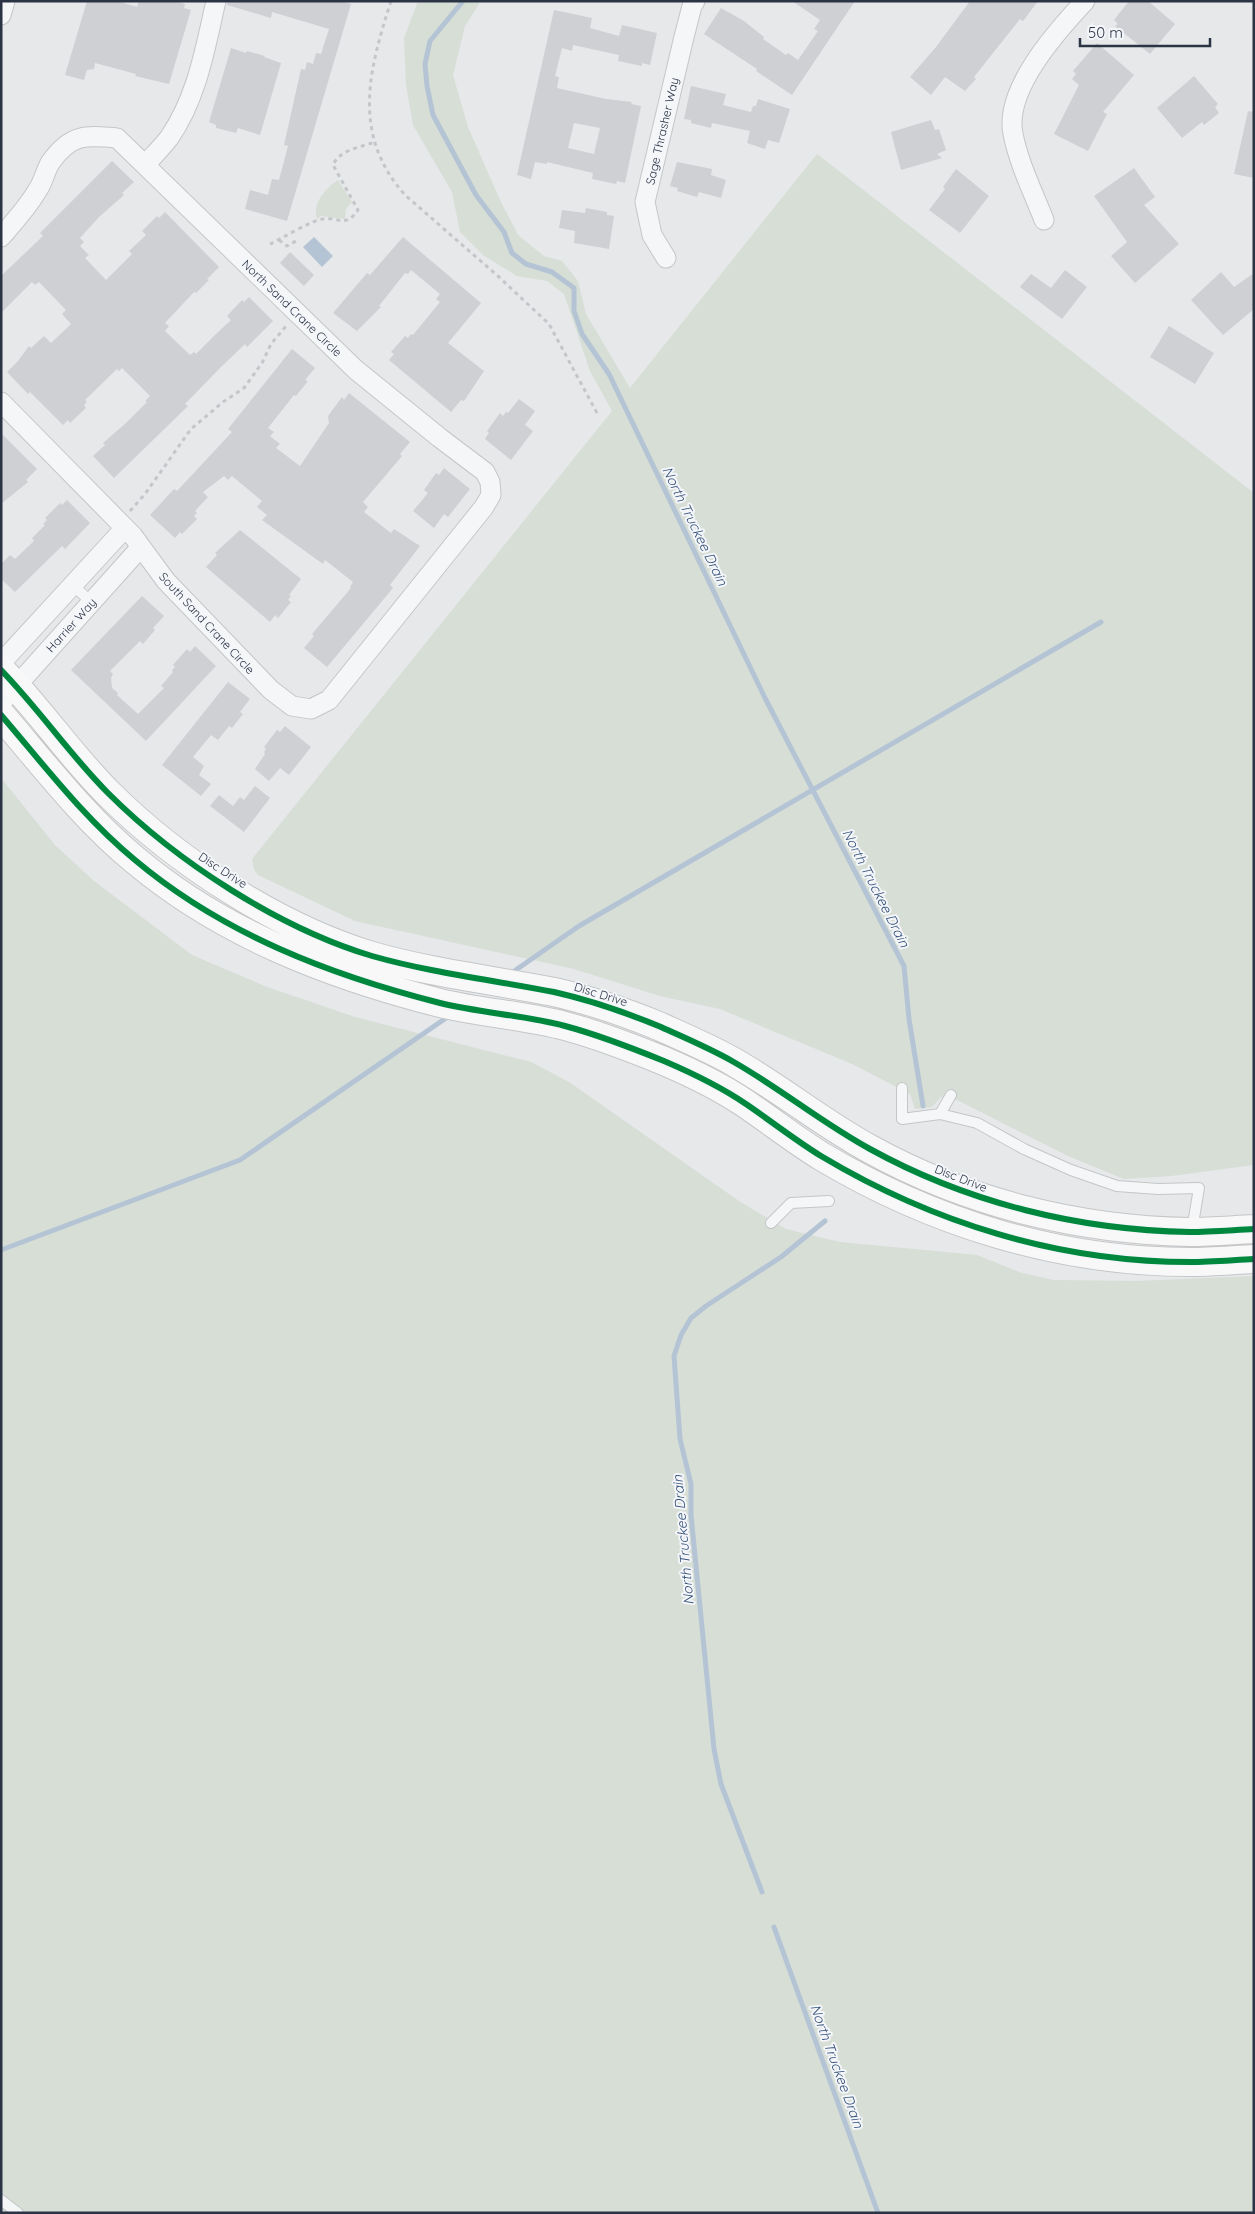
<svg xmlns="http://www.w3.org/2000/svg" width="1255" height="2214" viewBox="0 0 1255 2214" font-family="Quicksand,sans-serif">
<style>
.green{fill:#d6ded6}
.water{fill:#b4c4d5}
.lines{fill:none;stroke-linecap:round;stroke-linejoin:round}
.stream{stroke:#b4c4d5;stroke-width:5}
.building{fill:#ced0d3;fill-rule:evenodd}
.service-casing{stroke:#c4c6c8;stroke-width:12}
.minor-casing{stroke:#c4c6c8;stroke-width:21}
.secondary-casing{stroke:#c4c6c8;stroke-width:30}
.path{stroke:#c5c6ca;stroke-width:3;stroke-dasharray:4 4;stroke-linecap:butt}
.service{stroke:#f5f6f7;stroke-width:10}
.minor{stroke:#f5f6f7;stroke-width:19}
.secondary{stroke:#f8f8f8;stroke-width:28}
.cycleway-casing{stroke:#f4f6f9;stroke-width:9}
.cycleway{stroke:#00873e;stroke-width:6}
.labels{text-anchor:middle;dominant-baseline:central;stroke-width:4;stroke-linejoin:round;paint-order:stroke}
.street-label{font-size:12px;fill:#2b3445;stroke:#f4f6f9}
.water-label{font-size:14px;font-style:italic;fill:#34527a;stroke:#f4f6f9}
</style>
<rect width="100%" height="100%" fill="#e6e8ea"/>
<path class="green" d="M418,1h63l-16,25 -12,49 15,52 32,73 18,35 26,21 18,5 16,20 8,33 44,74 187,-234 437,339v672l-83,11 -47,3 -56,-23 -111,-56 -16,-3 -9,10 -17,2 -5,-15 -58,-30 -132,-55 -60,-13 -86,-27 -219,-48 -97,-46 -4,-6 -2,-10 360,-448 -22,-40 -26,-77 -17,-13 -30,-5 -34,-21 -23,-23 -8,-40 -39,-67 -7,-40 -2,-47z
M338,180l14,22 -6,7 -1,10 -24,-3 -4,3c-5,-16 9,-31 21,-39z
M1,778l54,67 39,36 98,74 75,32 88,30 176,45 38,20 170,119 47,28 54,13 137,13 45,18 32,7 83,1 117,-5v937h-1253z"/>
<path class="water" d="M314,237l19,19 -11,11 -19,-20z"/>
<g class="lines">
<path class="stream" d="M463,1l-33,40 -5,23 2,22 6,29 43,80 28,37 8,21 14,11 26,8 22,16v23l8,23 27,40 156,324 139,268 5,53 14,87
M510,974l69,-48 522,-304
M1,1250l239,-90 209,-144
M762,1892l-41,-108 -7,-35 -23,-234v-31l-11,-45 -6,-83 7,-21 10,-17 15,-12 75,-49 44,-36
M774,1927l104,286"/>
</g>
<path class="building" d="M87,1h30l20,6 2,-6h35l11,3 -1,4 7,2 -22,74 -34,-8 1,-2 -41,-11 -1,6 -7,1 -3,10 -19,-5z
M228,1h114l9,3 -64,217 -42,-12 5,-19 18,5 4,-16 7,1 9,-34 -4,-1 17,-76 4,1 2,-8 6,2 3,-11 5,1 8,-25 -57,-17 -1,6 -44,-13z
M792,1h63l-63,94 -36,-24 1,-2 -53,-35 17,-26 23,13 20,16 -1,2 23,16 2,-2 10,7 20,-29 -4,-2 6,-9z
M970,1h68l-15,20 -3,-2 -46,58 2,2 -11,12 -20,-14 -14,18 -21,-18 26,-30z
M1129,1h19l27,23 -25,30 -35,-28 3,-2 -4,-4z
M554,10l38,8 -2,10 29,8 3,-11 35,8 -7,32 -8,-2v3l-24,-5 1,-6 -46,-10 -1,6 -10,-3 -7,28 4,1 -2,11 49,11 26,3 -1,2 10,2 -16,77 -8,-2 -1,3 -24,-5 1,-6 -46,-11v2l-12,-2 -4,17 -14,-4zM574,123l26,5 -6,26 -26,-6z
M1097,43l37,32 -31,37 4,2 -19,37 -34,-17 25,-49 -7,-6 4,-5 -3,-3z
M231,48l15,5 1,-2 18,5 -1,1 17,6 -21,72 -22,-7 -2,5 -20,-5v-3l-7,-3z
M1194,76l24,28 -3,3 4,6 -15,12 -2,-3 -20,16 -25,-30z
M691,86l35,8 -3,11 28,7 2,-6h3l2,-7 32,10 -11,34 -11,-3 -3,9 -18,-6 3,-12 -38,-8 -1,5 -20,-5v-3l-7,-1z
M1248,111l6,1v66l-20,-4z
M931,120l4,10 4,-1 7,21 -9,4 5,4 -41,12 -10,-38z
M112,161l22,21 -12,11 2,2 -25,22 -19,21 4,4 -4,4 9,9 -4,3 21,22 26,-26 -3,-3 17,-16 -4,-4 15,-15 2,2 6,-6 54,55 -12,12 2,1 -13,13 -2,-1 -29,31 4,3 -4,5 25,24 4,-3 2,2 20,-20 15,-14 -4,-4 15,-16 2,2 5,-5 24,24 -26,26 -2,-3 -24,23 -36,37 3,2 -74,72 -21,-22 12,-11 -2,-2 24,-21 20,-20 -2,-1 5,-5 -28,-28 -3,3 -2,-2 -32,31 2,2 -3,3 2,3 -16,15 -2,-3 -5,5 -33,-33 -2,2 -21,-22 11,-11 11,-15 2,2 13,-12 7,7 20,-19 -9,-10 4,-4 -27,-28 -4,3 -3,-3 -31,31v-37l42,-40 -3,-3z
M677,162l35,7 -1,6 15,5 -5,18 -22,-6 -2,5 -20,-6 1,-3 -8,-2z
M1134,168l21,29 -11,8 35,39 -44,39 -24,-27 16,-14 -33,-46z
M956,169l33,27 -29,37 -31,-23 16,-21 -2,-2z
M586,208l21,4v3l7,1 -5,33 -35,-6 1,-12 -16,-3 3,-18 23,3z
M403,237l78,66 -33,40 36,28 -20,30 -3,-1 -10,12 -62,-52 5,-6 -3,-2 14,-16 3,2 3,-4 2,1 27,-33 -4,-3 4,-5 -29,-24 -3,4 -3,-1 -26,33 2,1 -24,24 -24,-18 34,-40 3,2z
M290,252l24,23 -10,11 -24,-23z
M1065,270l22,17 -25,32 -42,-32 11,-13 20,14z
M1221,272l13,15 20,-14v36l-31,26 -32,-35z
M1169,326l45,27 -19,31 -45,-27z
M292,349l23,19 -10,12 3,1 -12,15 -2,-1 -26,33 6,4 -4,4 10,8 -4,4 24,18 29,-43 -1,-7 14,-19 2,3 5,-7 61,49 -10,12 2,2 -39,46 5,5 -4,5 27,21 3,-4 26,17 -30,39 3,3 -66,79 -23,-19 10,-12 -2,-2 39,-46 -1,-1 3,-5 -28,-22 -2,4 -61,-44 5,-5 -10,-8 5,-6 -30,-25 -4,4 -4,-4 -21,16 5,5 -13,14 2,2 -3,3 3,3 -15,15 -2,-2 -5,6 -25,-23 24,-26 3,2 55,-59 -4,-3z
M519,399l16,12 -10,14 8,6 -22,29 -26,-21 4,-6 -2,-2 13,-18 3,3 3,-4 2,1z
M1,433l36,36 -11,11 2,2 -27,22z
M444,468l26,21 -22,28 -4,-3 -10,14 -21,-17 15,-18 -4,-3 12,-17 3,2z
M67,500l23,23 -25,26 -3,-3 -47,46 -14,-13v-15l9,-9 5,4 19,-18 -2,-3 13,-13 -2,-1 4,-4 -2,-2 15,-15 2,2z
M240,530l61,49 -12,16 2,1 -3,4 3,2 -13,16 -3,-3 -5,7 -64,-55 11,-12 -2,-2z
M142,596l22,20 -11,12 2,2 -12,14 -3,-3 -30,30 3,3 -2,4 1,10 6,5 -1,2 21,19 26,-26 -3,-2 12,-14 -1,-2 3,-3 -2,-2 14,-16 3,3 5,-6 21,20 -70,75 -75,-71z
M228,682l22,17 -10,13 3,2 -11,14 -3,-2 -11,14 -7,-5 -18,22 11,9 -5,9 12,9 -10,12 -39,-31z
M285,726l26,21 -22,28 -9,-7 -11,13 -14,-12 10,-15 -1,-2 2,-3 -2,-2 13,-17 3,2z
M255,786l15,12 -26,34 -34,-26 9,-11 14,11 7,-9 4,3z"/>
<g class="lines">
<defs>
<path id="service" d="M73,585l19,18
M902,1088v31l38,-5 37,9 47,26 47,21 46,16 41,3 41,-1 -7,42
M940,1114l11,-19
M771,1223l20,-20 38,-2
M1,2200l17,13"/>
<path id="minor" d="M1,15l4,-14
M146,164c7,-8 16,-17 23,-26 28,-40 36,-89 47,-137
M1044,220c-11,-28 -25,-56 -31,-86 -9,-44 43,-102 72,-133
M1,237c13,-15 26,-29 36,-46 6,-8 8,-19 13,-28 20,-29 35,-28 67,-25l239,232 84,68 45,34 5,10 1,13 -7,12 -155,193 -18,9 -19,-3 -21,-16 -105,-109 -33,-45 -132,-134
M666,258l-14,-23 -7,-33 39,-165 8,-31 3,-5
M1,663l124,-135
M1,703l140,-156"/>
<path id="secondary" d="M1,670c38,39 69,85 107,123 69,69 171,135 264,163 60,17 121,24 182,36 36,8 73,21 107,35 24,11 48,21 71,34 48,27 90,62 138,88 98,54 208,81 320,83 21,0 43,-2 64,-3
M1,715c43,50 83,103 134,145 88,74 195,115 305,143 41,10 83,12 125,23 34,9 67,22 99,35 28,12 57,26 82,43 25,17 49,36 75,52 112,67 238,106 369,106 21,0 43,-2 64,-3"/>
</defs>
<use href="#service" class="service-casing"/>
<use href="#minor" class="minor-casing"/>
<use href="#secondary" class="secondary-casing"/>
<path class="path" d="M391,1c-22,69 -40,133 14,194l94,82 50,47 48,89
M279,240l8,6 9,-5 2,1
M270,244c11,-5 42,-24 53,-25 16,-2 23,9 35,-9l-25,-45c6,-15 28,-18 42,-23
M130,511l15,-17 46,-65 32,-27 21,-14 18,-25 9,-19 16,-19"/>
<use href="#service" class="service"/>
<use href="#minor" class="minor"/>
<use href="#secondary" class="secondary"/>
<defs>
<path id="cycleway" d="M1,670c38,39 69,85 107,123 69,69 171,135 264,163 60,17 121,24 182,36 36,8 73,21 107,35 24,11 48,21 71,34 48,27 90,62 138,88 98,54 208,81 320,83 21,0 43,-2 64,-3
M1,715c43,50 83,103 134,145 88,74 195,115 305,143 41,10 83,12 125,23 34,9 67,22 99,35 28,12 57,26 82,43 25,17 49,36 75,52 112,67 238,106 369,106 21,0 43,-2 64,-3"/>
</defs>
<use href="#cycleway" class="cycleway-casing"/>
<use href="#cycleway" class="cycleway"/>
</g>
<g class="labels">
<g class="street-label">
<text transform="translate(662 131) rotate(-77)">Sage Thrasher Way</text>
<text transform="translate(292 308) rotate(44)">North Sand Crane Circle</text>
<text transform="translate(207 623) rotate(47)">South Sand Crane Circle</text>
<text transform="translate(71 625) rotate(-48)">Harrier Way</text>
<text transform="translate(223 870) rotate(33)">Disc Drive</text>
<text transform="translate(601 994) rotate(17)">Disc Drive</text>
<text transform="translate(961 1178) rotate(21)">Disc Drive</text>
</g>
<g class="water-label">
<text transform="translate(695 526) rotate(64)">North Truckee Drain</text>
<text transform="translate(876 888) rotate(63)">North Truckee Drain</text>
<text transform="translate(683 1540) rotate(-95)">North Truckee Drain</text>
<text transform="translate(837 2066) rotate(70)">North Truckee Drain</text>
</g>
</g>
<rect width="1255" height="2214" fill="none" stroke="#2b3445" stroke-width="5"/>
<path d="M1080 38v8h130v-8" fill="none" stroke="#2b3445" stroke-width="2.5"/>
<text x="1088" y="38" font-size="15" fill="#2b3445" stroke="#f4f6f9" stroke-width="4" paint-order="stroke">50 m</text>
</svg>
